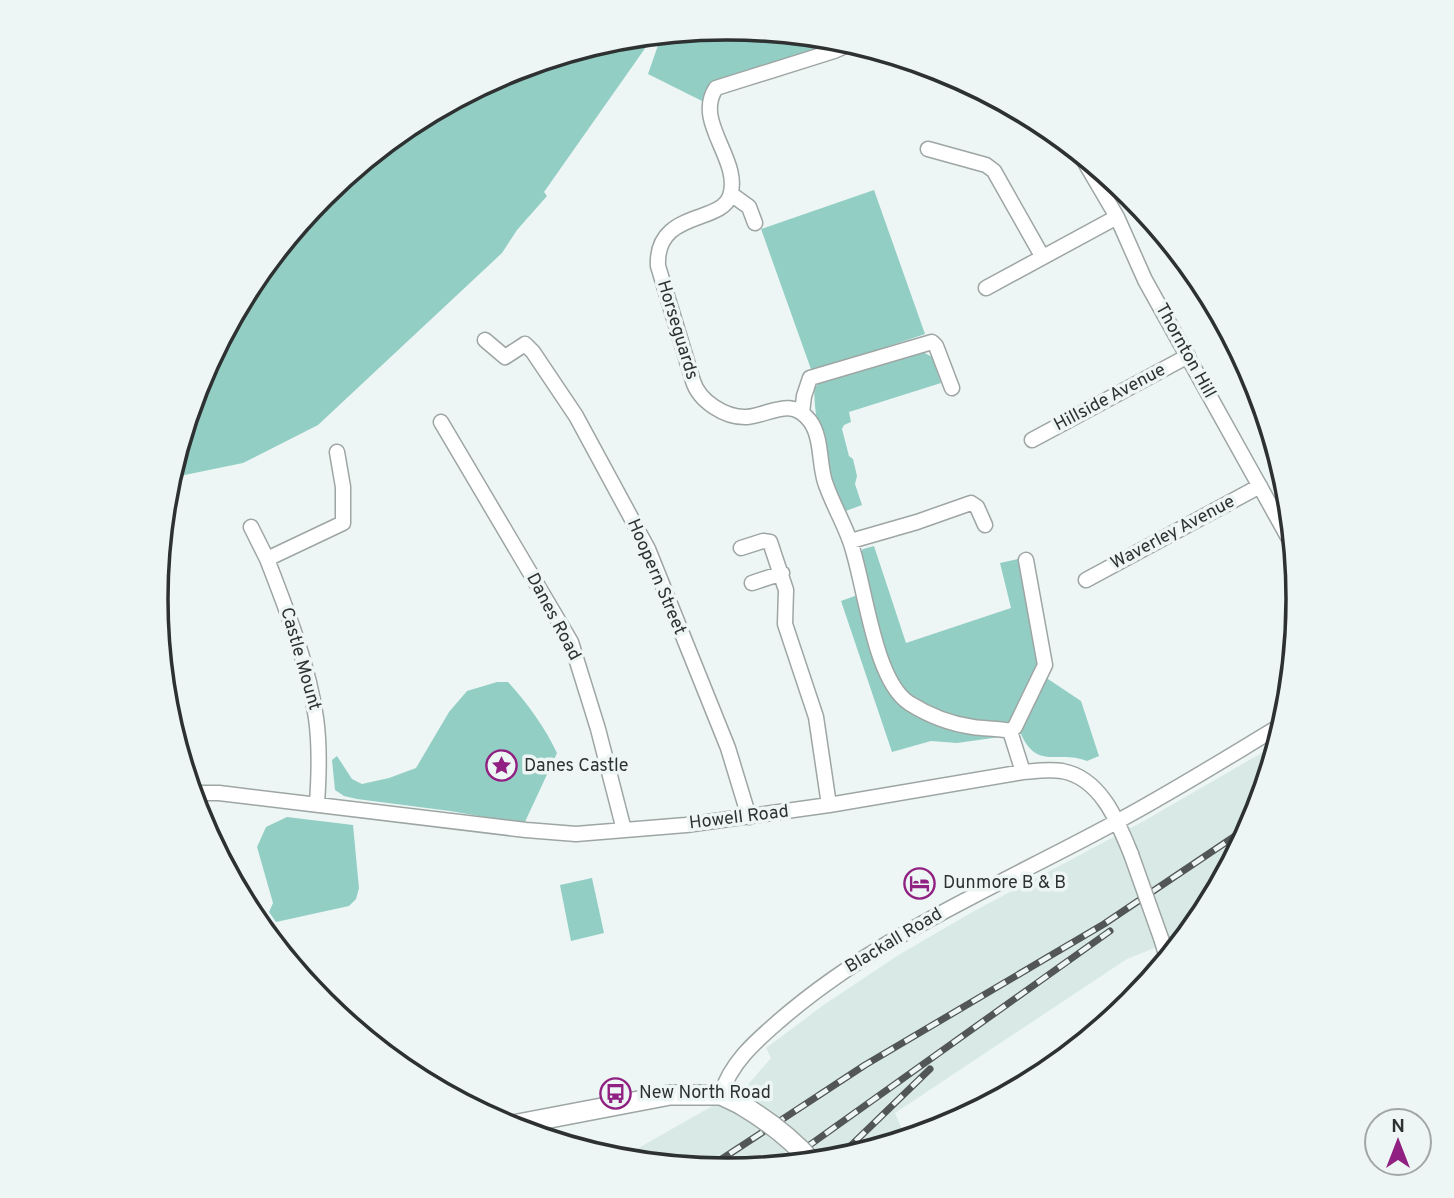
<svg xmlns="http://www.w3.org/2000/svg" width="1454" height="1198" viewBox="0 0 1454 1198" font-family="Overpass,sans-serif">
<style>
.built{fill:#d9eae6}
.green{fill:#93cec5}
.lines{fill:none;stroke-linecap:round;stroke-linejoin:round}
.street-casing{stroke:#9ea6a4;stroke-width:17}
.secondary-casing{stroke:#9ea6a4;stroke-width:22}
.street{stroke:#fff;stroke-width:14}
.secondary{stroke:#fff;stroke-width:19}
.rail-casing{stroke:#525656;stroke-width:7}
.rail{stroke:#edf6f4;stroke-width:4.5;stroke-dasharray:13;stroke-linecap:butt}
.street-bridge-casing{stroke:#9ea6a4;stroke-width:17;stroke-linecap:butt}
.secondary-bridge-casing{stroke:#9ea6a4;stroke-width:22;stroke-linecap:butt}
.street-bridge{stroke:#fff;stroke-width:14}
.secondary-bridge{stroke:#fff;stroke-width:19}
.labels{text-anchor:middle;dominant-baseline:central;stroke-width:7;stroke-linejoin:round;paint-order:stroke}
.street-label{font-size:18px;fill:#2e3131;stroke:#edf6f4}
.poi-label{font-size:18px;fill:#2e3131;stroke:#edf6f4;text-anchor:start}
.rim{fill:none;stroke:#2e3131;stroke-width:3.5}
</style>
<rect width="100%" height="100%" fill="#edf6f4"/>
<path class="built" d="M1277,744l-23,74 -52,99 -15,18 -60,24 -232,154 11,25 -68,21 -111,11 -108,-11 127,-72 25,-29 -5,-10 59,-44 72,-48 77,-45 168,-89z"/>
<path class="green" d="M727,28l112,11 5,2 -82,26 -58,35 -56,-28 14,-40z
M650,36l-4,11 -102,145 3,4 -30,34 -15,23 -184,172 -75,38 -73,15 30,-98 52,-99 72,-86 86,-71 99,-53 107,-32z
M874,190l51,144 -113,38 -51,-143z
M921,351l11,6 9,26 -92,29 2,10 -7,3 -2,4 7,27 4,3 4,17 -2,8 7,21 -19,7c-16,-39 -28,-81 -29,-123l8,-10z
M874,546l32,97 105,-35 -11,-45 22,-5 23,119 36,24 18,55 -12,5c-30,-11 -50,9 -66,-27l-64,9 -26,-2 -39,11 -51,-151 25,-9 -9,-34 6,-9z
M497,682h11c20,22 36,44 49,71l-33,71 -74,-13 -93,-12 -13,-3 -9,-6 -3,-30 5,-4 15,23 10,5 27,-6 27,-10 33,-56 18,-21z
M287,817l66,8 6,63 -3,11 -7,7 -73,16 -7,-10 4,-9 -16,-56 9,-20z
M592,878l12,55 -33,8 -11,-56z"/>
<g class="lines">
<defs>
<path id="street" d="M852,43l-18,8 -118,37c-23,34 26,72 14,108 -9,28 -75,14 -72,70l35,115c6,20 32,37 54,36 23,-2 44,-21 63,4 12,16 9,43 15,61 7,21 18,39 25,59 15,41 23,138 59,162 19,12 42,21 64,24 12,2 25,1 37,4l13,41
M928,149l58,16 8,6 48,85
M1080,154l37,63 28,63 148,266
M731,194l18,13 6,16
M986,288l131,-71
M485,340l20,17 20,-13 8,8 43,64 72,133 80,199 21,69
M802,413l2,-17 6,-18 122,-36 4,4 16,42
M441,422l130,220 27,87 26,101
M1032,440l156,-84
M251,527l16,32
M851,541l66,-19 54,-19 6,4 8,18
M741,548l22,-7 7,1 16,48 -1,34 31,93 13,88
M1086,580l174,-94
M752,583l30,-10
M1010,731l5,-4 30,-62 -19,-105
M192,793h27l307,37 50,4 110,-9 143,-20 194,-33c12,-1 26,-3 39,-1 39,7 56,51 69,83
M317,803c2,-28 3,-57 -1,-85 -8,-55 -29,-107 -49,-159l76,-36v-36l-6,-35
M1162,941l5,17
M721,1095c9,-32 35,-54 58,-74 100,-87 224,-137 339,-200 56,-30 110,-64 165,-97"/>
<path id="secondary" d="M508,1126l162,-31h51l19,9"/>
</defs>
<use href="#street" class="street-casing"/>
<use href="#secondary" class="secondary-casing"/>
<use href="#street" class="street"/>
<use href="#secondary" class="secondary"/>
<defs>
<path id="rail" d="M837,1159l93,-90
M783,1164l327,-233
M708,1168l157,-103 239,-141 146,-98"/>
</defs>
<use href="#rail" class="rail-casing"/>
<use href="#rail" class="rail"/>
<defs>
<path id="street-bridge" d="M1131,854l31,87"/>
<path id="secondary-bridge" d="M740,1104c27,16 51,34 72,58"/>
</defs>
<use href="#street-bridge" class="street-bridge-casing"/>
<use href="#secondary-bridge" class="secondary-bridge-casing"/>
<use href="#street-bridge" class="street-bridge"/>
<use href="#secondary-bridge" class="secondary-bridge"/>
</g>
<defs>
<symbol id="sight-ring" viewBox="-11 -11 22 22"><circle r="9.5" fill="#edf6f4" stroke="#902081" stroke-width="1.5"/><path d="M0-6L1.8-2.2L6-1.7L2.9 1.2L3.7 5.4L0 3.3L-3.7 5.4L-2.9 1.2L-6-1.7L-1.8-2.2Z" fill="#902081"/></symbol>
<symbol id="hotel-ring" viewBox="-11 -11 22 22"><circle r="9.5" fill="#edf6f4" stroke="#902081" stroke-width="1.5"/><path d="M-6-4.5h1.5V1H6V5H4.5V3h-9V5H-6ZM-4 0a1.8 1.8 0 1 1 3.6 0ZM.5 0V-2.5h3Q6-2.5 6 0Z" fill="#902081"/></symbol>
<symbol id="bus-ring" viewBox="-11 -11 22 22"><circle r="9.5" fill="#edf6f4" stroke="#902081" stroke-width="1.5"/><path d="M-5-6H5V4H4V6H2V4H-2V6H-4V4H-5ZM-3.5-4V0h7V-4ZM-3.5 1.2v1.5H-2V1.2ZM2 1.2v1.5H3.5V1.2Z" fill="#902081"/></symbol>
</defs>
<g fill-rule="evenodd">
<use href="#sight-ring" x="484" y="748" width="35" height="35"/>
<use href="#hotel-ring" x="902" y="866" width="35" height="35"/>
<use href="#bus-ring" x="598" y="1076" width="35" height="35"/>
</g>
<g class="labels">
<g class="street-label">
<text transform="translate(677 330) rotate(73)">Horseguards</text>
<text transform="translate(1185 351) rotate(61)">Thornton Hill</text>
<text transform="translate(1110 398) rotate(-28)">Hillside Avenue</text>
<text transform="translate(1173 533) rotate(-28)">Waverley Avenue</text>
<text transform="translate(656 577) rotate(67)">Hoopern Street</text>
<text transform="translate(553 617) rotate(62)">Danes Road</text>
<text transform="translate(300 659) rotate(74)">Castle Mount</text>
<text transform="translate(739 818) rotate(-7)">Howell Road</text>
<text transform="translate(894 941) rotate(-31)">Blackall Road</text>
</g>
<g class="poi-label">
<text x="524" y="766">Danes Castle</text>
<text x="943" y="883">Dunmore B &amp; B</text>
<text x="639" y="1093">New North Road</text>
</g>
</g>
<path d="M0 0H1454V1198H0ZM168 599a559 559 0 1 1 1118 0a559 559 0 1 1-1118 0Z" fill="#edf6f4" fill-rule="evenodd"/>
<path class="rim" d="M168 599a559 559 0 1 1 1118 0a559 559 0 1 1-1118 0Z"/>
<g transform="translate(1398 1142)"><circle r="33" fill="#edf6f4" stroke="#a1a7a6" stroke-width="2"/>
<path d="M0-5L12 26L0 18L-12 26Z" fill="#902081"/>
<text y="-10" font-size="19" font-weight="bold" text-anchor="middle" fill="#2e3131">N</text>
</g>
</svg>
